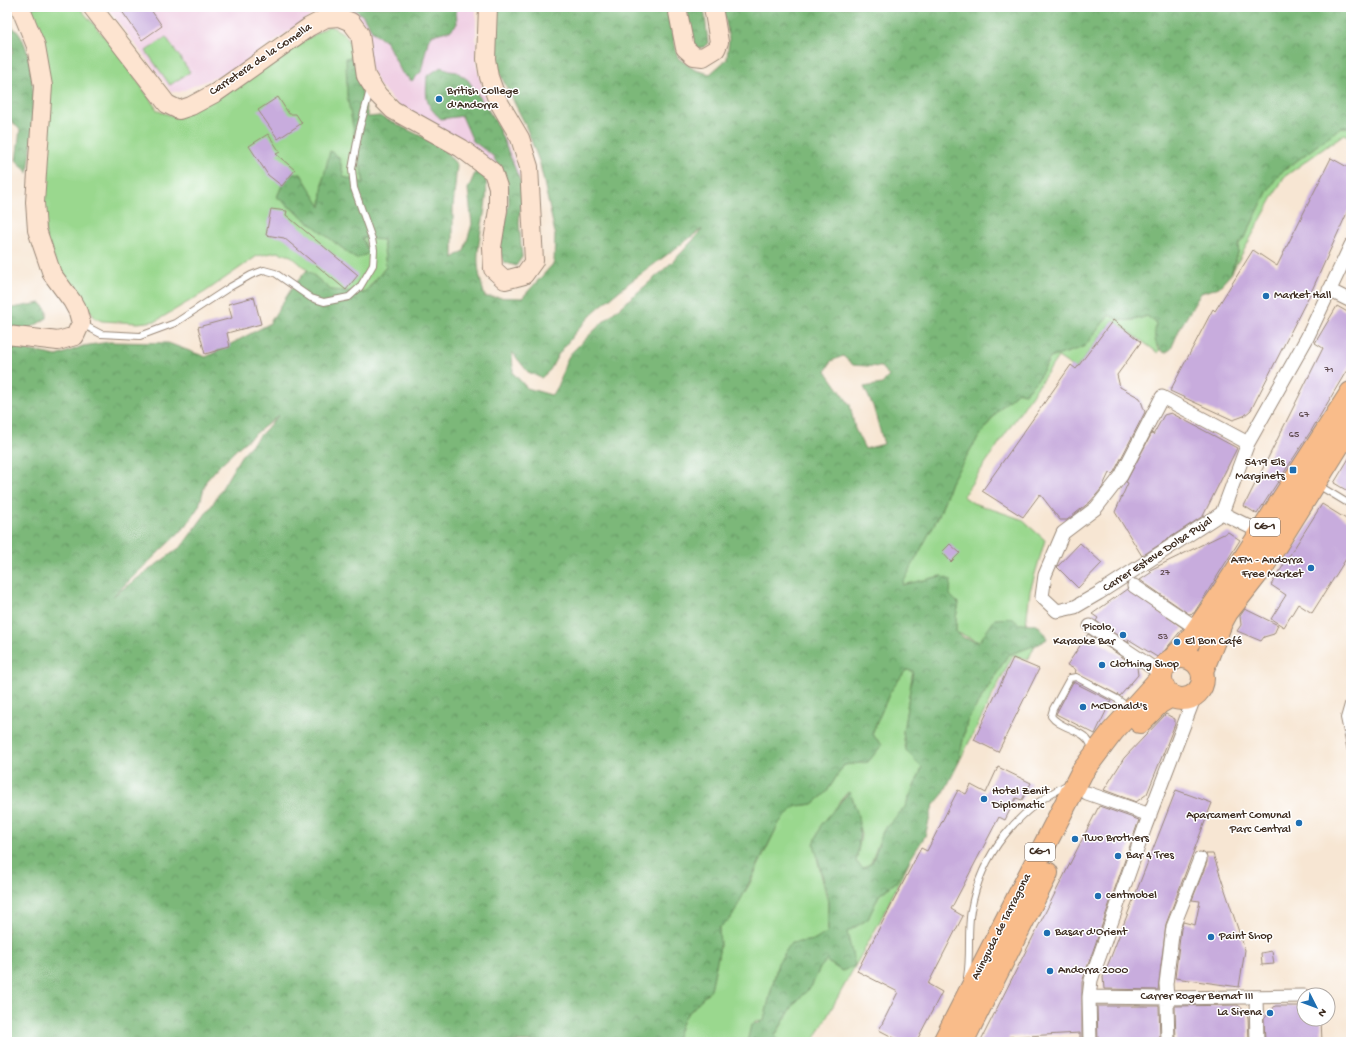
<svg xmlns="http://www.w3.org/2000/svg" width="1358" height="1049" viewBox="0 0 1358 1049" font-family="'Gochi Hand',sans-serif">
<style>
.built{fill:#f0d0e4}
.green{fill:#9ad88e;stroke:#6a8156}
.forest{fill:url(#forest-crowns);stroke:#5b714c;fill-rule:evenodd}
.building{fill:#c8acdd}
.lines{fill:none;stroke-linecap:round;stroke-linejoin:round}
.lane-casing{stroke:#998878;stroke-width:8}
.street-casing{stroke:#998878;stroke-width:15}
.secondary-casing{stroke:#998878;stroke-width:20}
.highway-casing{stroke:#998878;stroke-width:24}
.lane{stroke:#fff;stroke-width:6}
.street{stroke:#fff;stroke-width:13}
.secondary{stroke:#fde4d0;stroke-width:18}
.highway{stroke:#f9bc8a;stroke-width:22}
.poi-dot{fill:#1f6fb2;stroke:#fff;stroke-width:1.5}
.labels{text-anchor:middle;dominant-baseline:central;stroke-width:3;stroke-linejoin:round;paint-order:stroke}
.number-label{font-size:10px;fill:#5e4a4e}
.shield{fill:#fff;stroke:#766a62;stroke-width:1}
.shield-label{font-size:11px;font-weight:bold;fill:#3b2a1e}
.street-label{font-size:12px;fill:#3b2a1e;stroke:#fff}
.poi-label{font-size:12px;fill:#3b2a1e;stroke:#fff;text-anchor:start}
</style>
<defs>
<pattern id="forest-crowns" width="20" height="18" patternUnits="userSpaceOnUse"><rect width="20" height="18" fill="#7bb879"/><path d="M2 6a3 3 0 1 1 6 0M12 15a3 3 0 1 1 6 0" fill="none" stroke="#669663"/></pattern>
</defs>
<rect width="100%" height="100%" fill="#fff"/>
<filter id="ink" filterUnits="userSpaceOnUse"><feTurbulence type="fractalNoise" baseFrequency=".025" numOctaves="2"/><feDisplacementMap in="SourceGraphic" scale="8" xChannelSelector="R" yChannelSelector="G"/><feConvolveMatrix kernelMatrix="1 2 1 2 8 2 1 2 1" color-interpolation-filters="sRGB"/></filter>
<filter id="wash" filterUnits="userSpaceOnUse"><feTurbulence type="fractalNoise" baseFrequency=".012" numOctaves="4" result="noise"/><feDisplacementMap in="SourceGraphic" scale="16" xChannelSelector="R" yChannelSelector="G"/><feGaussianBlur stdDeviation="0.9" result="paint"/><feColorMatrix in="noise" values="0 0 0 0 0 0 0 0 0 0 0 0 0 0 0 0 0 1.4 0 .05"/><feComposite in="paint" operator="in"/></filter>
<g filter="url(#wash)">
<rect width="100%" height="100%" fill="#f7e6d3"/>
<path class="built" d="M107,7h369v57l11,42 21,39 13,31 -17,6 -105,-76 -19,-20 -44,-78 -18,3 -81,57 -58,24 -8,-1z"/>
<path class="green" d="M28,7h51l40,47 39,57 18,6 153,-91c18,7 21,13 25,32h-7l7,74 10,52 -20,-7 -5,-20 -16,22 -2,28 -33,-35 -11,25 79,62 6,-21 21,1 3,28 -22,26 -33,-3 -40,-34 -14,-4 -20,4 -52,36 -49,29 -18,2 -36,-2 -7,-3 -19,-29 -19,-23 -11,-27 -4,-38 2,-50z
M166,37l24,35 -20,13 -24,-34z
M1341,127h10v11l-7,-4 -60,43 -53,97 7,-21 1,-9 7,-9 21,-43 11,-17z
M1109,315c14,8 24,6 38,1l11,8 -1,24 3,2 -2,3 -45,-33 -37,49 -18,-12 -95,139 10,7 48,16 24,21 -15,51 -4,33 -47,18 -23,-10v-15l3,-13 -10,-7 -8,-21 -40,10 39,-73 11,-31 21,-35 26,-37 20,-18 20,-13 12,-21 34,-11z
M1035,645l-7,15 -15,-5 -55,109 9,-43 41,-66z
M906,670l7,1 -10,61 3,18 16,18 -17,39 -22,24 -12,32 -8,5 -7,-6 5,-27 -8,-36 -5,-7 -9,10 -22,56 11,44v30l-11,10 -39,21 -14,57 -9,1 -8,21h-72l8,-23 28,-30 9,-42 -1,-19 10,-10 20,-33 30,-62 11,-12 7,-5 16,-2 13,-11 18,-28 24,-3 14,-17 -10,-11 18,-42z
M915,850l-35,71 -67,121h-34l-4,-6 19,-32 17,-17 10,-21 5,-5 16,10 6,-29 -1,-10 21,-13 11,-24 17,-13z"/>
<path class="forest" d="M352,7h104l1,17 -6,6 -19,5 -4,6 -7,31 -9,9 -10,-8 -16,-32 -13,-9 -10,-16z
M494,7h173l11,51 17,12 15,4 17,-15 2,-20 -6,-32h628v120h-10l-63,48 -11,17 -21,43 -7,9 -1,9 -7,21 -12,13 -18,6 -21,35 -9,21 -6,4c-12,-8 -11,-16 -9,-30l-9,-7c-14,5 -24,7 -38,-1l-25,32 -34,11 -12,21 -13,14 -7,-1 -20,18 -26,37 -21,35 -11,31 -38,72 39,-9 10,4 -1,15 9,9 -3,13v15l8,6 15,4 16,-23 17,-1 7,6c17,-1 21,-1 28,15l-8,5 -31,11 -41,66 -9,43 -15,30 -10,12 -8,30 -29,46 -17,13 -11,24 -21,13 8,34 -13,5 -16,-10 -6,7 -9,19 -17,17 -19,31 4,7h-32l4,-17 13,-5 14,-57 13,-20 24,-3 13,-8v-35l-14,-53 7,-19 28,-33c13,25 12,42 7,70l7,6 9,-5 11,-32 22,-24 17,-39 -16,-18 -3,-18 10,-61 -7,-1 -16,22 -18,42 10,11 -14,17 -24,3 -18,28 -13,11 -16,2 -7,5 -11,12 -47,94 -13,11 1,19 -9,42 -28,30 -8,23h-668v-696l50,10 26,-10 26,-4 59,1 38,14 63,-33 23,-36 15,-18 24,20 34,3 21,-26 -3,-27 -21,-2 7,15 -13,6 -79,-62 11,-25 13,2 20,33 2,-28 7,-28 9,6 5,20 20,6 -17,-87 -1,-38h8l14,59 12,-1 61,30 16,19 -4,42v51l11,-7 8,-27 -4,-35 8,-18 10,8c3,26 -7,50 -8,75 -1,15 3,29 7,43l37,1 32,-35 1,-30 -15,-69 -15,-40 -29,-58zM702,229c-25,33 -59,58 -90,85 -14,12 -27,26 -40,38 -11,11 -8,34 -21,43l-24,-7 -14,-15 -1,-21 16,20 13,6 9,-8 8,-15 16,-21 23,-25 33,-27zM843,356l10,9 28,2 8,9 -7,8 -18,3 9,19 11,38 -19,5 -10,-20 -5,-24 -24,-34 5,-10zM279,415l-38,41 -29,49 -30,41 -69,50 73,-70 13,-20 7,-25 15,-17 19,-18z
M687,7h17l4,36 -4,4 -6,1 -6,-6z
M8,24c35,17 25,116 20,149l-12,-13 4,-30 -13,-14v-59l6,-4z
M441,67l8,4 8,1 11,8 28,42 27,66 -4,34 3,35 -6,9 -12,-4 -5,-9 10,-51 -1,-17 -15,-29 -20,-15 -11,-25 -21,3c-17,-15 -15,-22 -14,-43z
M41,303l6,8v7l-18,11 -22,-3v-17z"/>
<g id="blocks">
<path class="building" d="M119,7h30l13,19 -20,14z
M278,97l11,17h7l6,9 -24,16 -20,-29z
M268,134l12,18 -4,2 19,16 -13,16 -14,-11 -19,-29z
M1331,158l20,11v35l-38,84 -62,122 -7,6 -11,4 -63,-29 43,-82 2,2 38,-61 24,16z
M271,209l16,2 -1,4 72,60 -12,15 -62,-52 -18,-3z
M254,297l7,27 -34,9 3,14 -25,7 -7,-27 34,-9 -4,-14z
M1337,306l14,8v49l-40,68 -54,83 -13,-8 79,-158 -8,-5z
M1113,320l28,22 -24,33 3,12 20,11 5,14 -31,60 -2,2 -3,-1 -7,15 -12,14 -23,18h-7l-20,-26 -17,23 -41,-26 89,-126 5,4z
M1171,413l66,35 -34,68 -61,40 -27,-44 13,-29 -2,-1 26,-49 1,2 11,-20z
M1351,455v38l-17,-10z
M1322,504l29,18v29l-39,62 -14,-9 -14,23 -13,-8 15,-24 -15,-10z
M1228,532l12,8 -46,73 -5,1 -49,-34 12,-8 -2,-2z
M1080,543l22,20 -24,25 -21,-21z
M950,544l10,9 -9,9 -9,-10z
M1127,589l56,39 -18,22 -3,10 -34,-21 1,4 -33,-22 2,-3 -6,-4z
M1245,609l33,16 -4,9 -10,3 -3,4 -24,-10 4,-6 -1,-9z
M1088,634l49,33 1,8 -18,21 -45,-23 1,-3 -9,-5z
M1013,658l26,11 -41,83 -24,-12z
M1073,682l38,19 -16,33 -39,-20z
M1166,714l9,5v5l-28,70 -11,8 -32,-12 20,-32z
M998,767l33,16 -9,17 -6,-2 -11,22 -6,-3 -48,92 12,7 -35,68 14,8 -26,50h-14l-23,-12 19,-38 -41,-21 64,-123 6,3 31,-61 8,4 5,-9 15,8z
M1176,790l36,13 -46,121 -8,66 -54,-1 -1,-12z
M1099,806l40,14 -57,162v60h-2v-9l-71,4v5h-29z
M1206,854h7l32,96 -6,37 -64,-9 6,-49 2,-7 12,3 5,-24 -8,-1 15,-38z
M1272,951l2,13 -12,1 -1,-12z
M1238,1005l9,8 1,5 1,24h-73l-1,-36z
M1097,1006h62l1,36h-62z
M1275,1006h29v13h17l1,23h-57l-1,-23z"/>
</g>
</g>
<g filter="url(#ink)">
<use href="#blocks" fill-opacity="0" stroke="#998878" stroke-width="1"/>
<g class="lines">
<defs>
<path id="lane" d="M82,324l19,10 39,2 35,-13 55,-36 21,-12 13,-5 11,3 36,25 13,4 25,-5 11,-10 13,-22 1,-15 -2,-11 -18,-51 -2,-19 7,-38 11,-41
M1318,485l33,20
M1351,694l-7,24 7,33
M1092,751c-2,-23 -31,-20 -41,-35l2,-7 17,-31 6,-1 41,22 12,9
M967,977c4,-22 0,-45 4,-67 10,-56 46,-100 97,-126"/>
<path id="street" d="M1329,290l22,11
M1248,443l-86,-46 -41,79 -25,32 -33,25 -18,42 -3,22 15,14 18,-4 24,-14 123,-80 26,-70 59,-105 44,-93
M1222,513l40,20
M1134,586l64,43
M1090,626l72,48
M1087,793l63,22
M1089,997l78,1 137,-2
M1256,997l1,45
M1167,998l-1,-14 7,-57 27,-68
M1167,1004l1,38
M1090,1042l-1,-45 2,-17 54,-153 51,-134"/>
<path id="secondary" d="M92,7l75,97 12,6 12,-4 26,-14 92,-65 17,-9 13,-1 12,5 9,12 6,42 12,19 15,15 68,38 32,24 5,15v23l-6,37 1,22 12,11 19,-5 10,-14 -5,-94 -9,-29 -23,-39 -8,-22 -3,-18 2,-52
M677,7l8,41 9,8 9,1 13,-8 3,-7 -6,-35
M7,335l51,6 17,-5 6,-13 -3,-11 -6,-11 -20,-27 -15,-44 -2,-28 8,-116 -7,-40 -16,-39"/>
<path id="highway" d="M1161 678a21 21 0 1 1 42 0a21 21 0 1 1-42 0Z
M1174,658l14,-15 31,-45 132,-205
M1202,671l19,-48 6,-11 36,-46 88,-141
M1140,722l19,-19 12,-7
M944,1042l138,-270 31,-41 48,-53
M962,1042l85,-169"/>
</defs>
<use href="#lane" class="lane-casing"/>
<use href="#street" class="street-casing"/>
<use href="#secondary" class="secondary-casing"/>
<use href="#highway" class="highway-casing"/>
<use href="#lane" class="lane"/>
<use href="#street" class="street"/>
<use href="#secondary" class="secondary"/>
<use href="#highway" class="highway"/>
</g>
</g>
<g class="poi-dot">
<circle cx="439" cy="99" r="4"/>
<circle cx="1266" cy="296" r="4"/>
<rect x="1289" y="466" width="8" height="8" rx="2"/>
<circle cx="1311" cy="568" r="4"/>
<circle cx="1123" cy="635" r="4"/>
<circle cx="1177" cy="642" r="4"/>
<circle cx="1102" cy="665" r="4"/>
<circle cx="1083" cy="707" r="4"/>
<circle cx="984" cy="799" r="4"/>
<circle cx="1299" cy="823" r="4"/>
<circle cx="1075" cy="839" r="4"/>
<circle cx="1118" cy="856" r="4"/>
<circle cx="1098" cy="896" r="4"/>
<circle cx="1047" cy="933" r="4"/>
<circle cx="1211" cy="937" r="4"/>
<circle cx="1050" cy="971" r="4"/>
<circle cx="1270" cy="1013" r="4"/>
</g>
<g class="labels">
<g class="number-label">
<text x="1329" y="370">71</text>
<text x="1304" y="415">67</text>
<text x="1294" y="435">65</text>
<text x="1165" y="573">27</text>
<text x="1163" y="637">53</text>
</g>
<g class="shield">
<rect x="1250" y="518" width="30" height="18" rx="3"/>
<rect x="1025" y="843" width="30" height="18" rx="3"/>
</g>
<g class="shield-label">
<text x="1265" y="527">CG-1</text>
<text x="1040" y="852">CG-1</text>
</g>
<g class="street-label">
<text transform="translate(261 60) rotate(-34)">Carretera de la Comella</text>
<text transform="translate(1158 555) rotate(-33)">Carrer Esteve Dolsa Pujal</text>
<text transform="translate(1002 927) rotate(-63)">Avinguda de Tarragona</text>
<text x="1197" y="997">Carrer Roger Bernat III</text>
</g>
<g class="poi-label">
<text x="447" y="92">British College<tspan x="447" dy="14">d'Andorra</tspan></text>
<text x="1274" y="296">Market Hall</text>
<text x="1285" y="463" text-anchor="end">5419 Els<tspan x="1285" dy="14">Marginets</tspan></text>
<text x="1303" y="561" text-anchor="end">AFM - Andorra<tspan x="1303" dy="14">Free Market</tspan></text>
<text x="1115" y="628" text-anchor="end">Picolo,<tspan x="1115" dy="14">Karaoke Bar</tspan></text>
<text x="1185" y="642">El Bon Café</text>
<text x="1110" y="665">Clothing Shop</text>
<text x="1091" y="707">McDonald's</text>
<text x="992" y="792">Hotel Zenit<tspan x="992" dy="14">Diplomatic</tspan></text>
<text x="1291" y="816" text-anchor="end">Aparcament Comunal<tspan x="1291" dy="14">Parc Central</tspan></text>
<text x="1083" y="839">Two Brothers</text>
<text x="1126" y="856">Bar 4 Tres</text>
<text x="1106" y="896">centmobel</text>
<text x="1055" y="933">Basar d'Orient</text>
<text x="1219" y="937">Paint Shop</text>
<text x="1058" y="971">Andorra 2000</text>
<text x="1262" y="1013" text-anchor="end">La Sirena</text>
</g>
</g>
<rect width="1358" height="1049" fill="none" stroke="#fff" stroke-width="24"/>
<g transform="translate(1316 1007) rotate(132)"><circle r="19" fill="#ffffff" stroke="#b1aaa5"/>
<path d="M0-3L7 15L0 10L-7 15Z" fill="#1f6fb2"/>
<text y="-6" font-size="11" font-weight="bold" text-anchor="middle" fill="#3b2a1e">N</text>
</g>
</svg>
